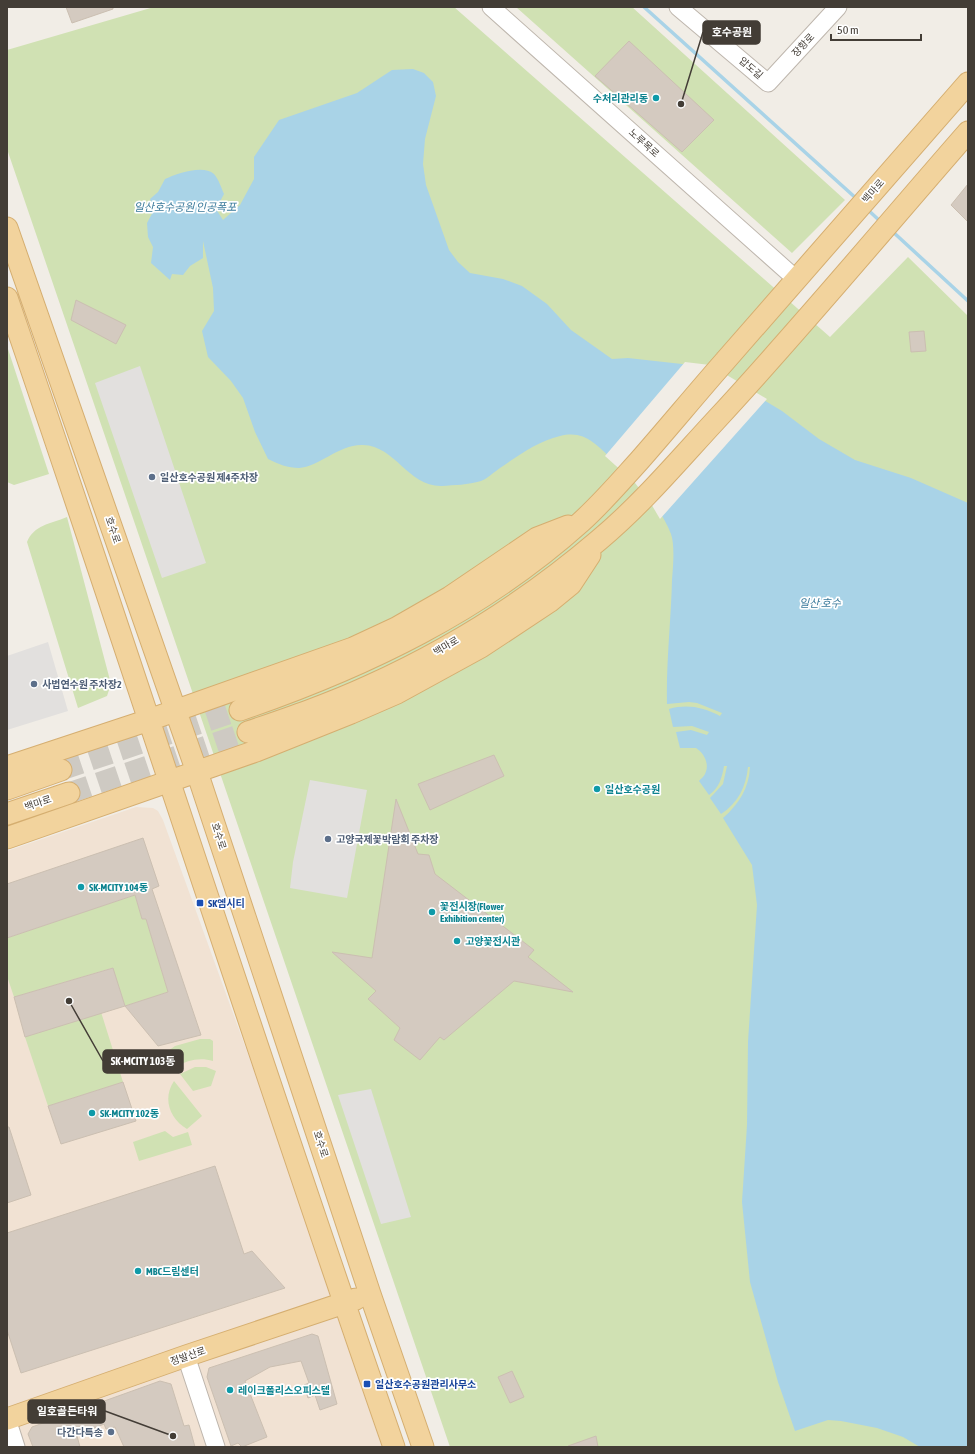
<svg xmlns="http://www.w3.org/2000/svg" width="975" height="1454" viewBox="0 0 975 1454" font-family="'Asap Condensed','Noto Sans KR',sans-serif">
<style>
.commercial{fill:#f1e2d3}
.green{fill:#d0e1b3}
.parking{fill:#e2e0de}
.water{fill:#a9d3e7}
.pier{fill:#f1ede6}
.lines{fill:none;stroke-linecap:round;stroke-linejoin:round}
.stream{stroke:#a9d3e7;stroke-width:3.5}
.building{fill:#d4cac0;stroke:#cbbfb1}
.major-tunnel{stroke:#cecac3;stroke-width:21;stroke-dasharray:21 10;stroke-linecap:butt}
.minor-casing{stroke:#beb6ad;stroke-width:19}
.major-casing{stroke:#d5ae70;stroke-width:23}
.minor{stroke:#fff;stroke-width:17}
.major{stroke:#f2d39d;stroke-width:21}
.culture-dot{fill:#0f9aa8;stroke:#fff;stroke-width:1.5}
.service-dot{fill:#5c6f8a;stroke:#fff;stroke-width:1.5}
.transit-dot{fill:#1a4fb4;stroke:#fff;stroke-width:1.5}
.labels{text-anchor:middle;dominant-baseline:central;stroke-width:3.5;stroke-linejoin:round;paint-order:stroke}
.street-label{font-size:10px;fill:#433d36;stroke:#fff}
.culture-label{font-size:10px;font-weight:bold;fill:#0d838f;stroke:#fff;text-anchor:start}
.service-label{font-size:10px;font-weight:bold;fill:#4e5e75;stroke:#fff;text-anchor:start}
.transit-label{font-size:10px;font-weight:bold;fill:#164399;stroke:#fff;text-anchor:start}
.water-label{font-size:11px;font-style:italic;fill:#3a7a9b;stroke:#fff}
.leader{fill:none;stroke:#433d36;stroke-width:1.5}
.callout-dot{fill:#433d36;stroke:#fff;stroke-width:1.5}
.callout{fill:#433d36;stroke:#433d36;stroke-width:1.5}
.callout-label{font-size:11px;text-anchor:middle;font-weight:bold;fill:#fff}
</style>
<rect width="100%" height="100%" fill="#f1ede6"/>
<path class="commercial" d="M136,807l17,1 5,3 5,9 112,309 59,179 48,139h-375v-596z"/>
<path class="green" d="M154,7h300l376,330 78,-80 60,59v1131h-518l-443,-1298v-99z
M516,7h116l213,193 -53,53z
M7,346l42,128 -35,11 -7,-3z
M67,517l44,167 -4,12 -29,12 -51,-166c7,-17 23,-18 40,-25z
M135,895l7,24h4l22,73 -43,14 -13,-38 -98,29 -7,-21v-38z
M101,1012l22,70 -75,24 -23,-69z
M200,1039h10l3,2v20c-13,-4 -26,-1 -37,6l-8,-12v-4l7,-5z
M195,1067h11l10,4 -5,15 -18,5 -13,-17z
M174,1081l28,35 -15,13c-17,-10 -25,-30 -13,-48z
M165,1131l8,6 15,-5 4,13 -53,16 -6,-19z"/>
<path class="parking" d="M140,366l66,197 -44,15 -67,-195z
M48,642l20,69 -61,19v-74z
M310,780l57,10 -20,108 -57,-10 3,-26z
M371,1089l40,128 -30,7 -43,-129z"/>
<path class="water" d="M413,69l11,4 9,9 3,14 -11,43 -2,25 3,21 23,65 9,12 12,11 33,6 19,7 25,18 24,26 41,29 16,-1 81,9 73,44 37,28 36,21 56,18 57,25v944h-48l-17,-10 -26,-9 -36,-7 -13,-1 -33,11 -17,-49 -28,-100 -8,-80 5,-77 1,-83 9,-137 -5,-40 -29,-47c16,-14 26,-30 27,-51h-2c-2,20 -10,36 -27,47l-11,-16 13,-14 4,-18h-3c-2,12 -5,22 -15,29l-10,-14c1,-2 5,-4 6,-7 5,-10 -1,-21 -9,-26h-16l-4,-16 15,-2 16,5 2,-3 -17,-6 -19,1 -4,-18c18,-5 34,-2 51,7l2,-3 -25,-10 -8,-1 -22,2c-1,-41 4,-83 5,-124 1,-12 3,-35 -1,-46 -11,-29 -36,-53 -58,-74 -18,-16 -28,-30 -53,-24 -22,5 -42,20 -60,32 -6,4 -13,11 -19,13 -13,4 -27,4 -39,5 -34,1 -46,-40 -79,-41 -24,-1 -44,22 -64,23 -11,0 -21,-4 -31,-9l-13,-27 -12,-34 -12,-17 -23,-24 -6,-26 12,-20 -1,-23 -10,-47v17l-13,8 -7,9 -11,-1 -2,6 -19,-17 2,-16 -5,-10 -1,-14 7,-13 -4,-11 8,-7 7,-13c11,-5 38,-15 49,-5 5,6 7,13 10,20l-8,15 7,11 17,-15 14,-26v-22l25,-37 78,-27 35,-23z"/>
<path class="pier" d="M685,362l25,3 57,34 -107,120 -10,-17 -15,-19 -30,-27z"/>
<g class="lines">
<path class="stream" d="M644,7l214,193
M867,209l14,13
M892,231l76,70"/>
</g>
<path class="building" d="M66,7h47v2l-41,14z
M629,41l85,79 -32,32 -87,-76z
M968,184v38l-17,-17z
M76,300l50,25 -10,19 -45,-24z
M924,331l2,20 -15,1 -2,-20z
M494,755l10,21 -74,34 -12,-26z
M396,799l22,55 11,1 6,19 99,76 -6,7 45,35 -59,-11 -70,59 -4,-3 -20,23 -26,-20 6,-12 -32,-29 8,-8 -44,-39 40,6z
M143,838l16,48 -7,3 49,146 -43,11 -33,-40 43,-14 -22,-73h-4l-7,-24 -128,43v-54z
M113,968l12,38 -100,31 -11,-40z
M123,1082l13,39 -75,23 -13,-38z
M7,1127h2l22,68 -24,8z
M215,1166l29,88 8,-3 33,37 -264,85 -14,-43v-97z
M312,1334l6,2 19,68 -17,6 -5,-15 -7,3 -4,-13 5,-2 -8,-22 -31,6 -25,14 22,56 -25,10 -4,-4 -7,3 -24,-69 2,-9z
M512,1371l12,26 -14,6 -12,-26z
M160,1381l11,3 13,42 5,-1 6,22h-71l-9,-20 -9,2 -2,-5 -27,12 3,11h-47l-5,-13 4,-7z
M596,1436l2,11h-30v-1z"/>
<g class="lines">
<path class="major-tunnel" d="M61,770l179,-60
M69,793l179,-61"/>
<defs>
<path id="minor" d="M491,7l305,272
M678,7l90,76 70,-76
M186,1356l30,91
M7,1419l9,28"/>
<path id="major" d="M7,228l190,544 173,522 53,153
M7,298c131,382 254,768 387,1149
M240,710c125,-43 242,-99 341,-188 21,-19 39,-40 58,-61 29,-33 57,-67 86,-100 81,-93 162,-186 243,-278
M248,732c41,-14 82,-28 121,-46 82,-37 161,-87 230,-146 43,-36 79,-79 117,-120 87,-94 168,-192 252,-288
M7,767l142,-47 204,-72 43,-20 54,-31 87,-59 31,-12
M7,789l54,-19
M7,814l62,-21
M7,838l249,-87 95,-38 46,-20 84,-46 68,-45 22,-18 19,-29
M7,1419l179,-63 170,-57"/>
</defs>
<use href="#minor" class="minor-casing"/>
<use href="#major" class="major-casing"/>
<use href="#minor" class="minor"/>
<use href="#major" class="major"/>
</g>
<g class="culture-dot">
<circle cx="656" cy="98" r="4"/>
<circle cx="597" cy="789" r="4"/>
<circle cx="81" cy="887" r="4"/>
<circle cx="432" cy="912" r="4"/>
<circle cx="457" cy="941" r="4"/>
<circle cx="92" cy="1113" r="4"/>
<circle cx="138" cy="1271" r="4"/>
<circle cx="230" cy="1390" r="4"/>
</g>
<g class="service-dot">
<circle cx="152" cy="477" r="4"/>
<circle cx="34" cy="684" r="4"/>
<circle cx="328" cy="839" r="4"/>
<circle cx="111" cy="1432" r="4"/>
</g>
<g class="transit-dot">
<rect x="196" y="899" width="8" height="8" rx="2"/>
<rect x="363" y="1380" width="8" height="8" rx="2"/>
</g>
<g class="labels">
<g class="street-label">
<text transform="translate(803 45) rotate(-47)">장항로</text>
<text transform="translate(751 68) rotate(40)">압도길</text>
<text transform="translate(644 143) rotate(42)">노루목로</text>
<text transform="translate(873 191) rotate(-49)">백마로</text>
<text transform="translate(113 530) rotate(71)">호수로</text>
<text transform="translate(446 646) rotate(-31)">백마로</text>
<text transform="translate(38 803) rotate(-19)">백마로</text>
<text transform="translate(219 836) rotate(72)">호수로</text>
<text transform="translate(321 1144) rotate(72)">호수로</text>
<text transform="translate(188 1356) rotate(-19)">정발산로</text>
</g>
<g class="culture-label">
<text x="648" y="98" text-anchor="end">수처리관리동</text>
<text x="605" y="789">일산호수공원</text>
<text x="89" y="887">SK-MCITY 104동</text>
<text x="440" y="906">꽃전시장(Flower<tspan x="440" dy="12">Exhibition center)</tspan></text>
<text x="465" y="941">고양꽃전시관</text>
<text x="100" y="1113">SK-MCITY 102동</text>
<text x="146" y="1271">MBC드림센터</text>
<text x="238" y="1390">레이크폴리스오피스텔</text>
</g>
<g class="service-label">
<text x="160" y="477">일산호수공원 제4주차장</text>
<text x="42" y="684">사법연수원 주차장2</text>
<text x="336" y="839">고양국제꽃박람회 주차장</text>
<text x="103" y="1432" text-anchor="end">다간다특송</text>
</g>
<g class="transit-label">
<text x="208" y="903">SK엠시티</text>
<text x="375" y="1384">일산호수공원관리사무소</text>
</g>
<g class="water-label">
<text x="185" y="207">일산호수공원 인공폭포</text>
<text x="820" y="603">일산 호수</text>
</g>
</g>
<path class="leader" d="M681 104L703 32M69 1001L103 1061M173 1436L105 1411"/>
<g class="callout-dot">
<circle cx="681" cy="104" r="4"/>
<circle cx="69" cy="1001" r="4"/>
<circle cx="173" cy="1436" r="4"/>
</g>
<g class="callout">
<rect x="703" y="21" width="57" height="23" rx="4"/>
<rect x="103" y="1050" width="80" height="23" rx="4"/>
<rect x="28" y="1400" width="77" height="23" rx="4"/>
</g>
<g class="callout-label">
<text x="732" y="36">호수공원</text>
<text x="143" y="1065">SK-MCITY 103동</text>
<text x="67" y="1415">일호골든타워</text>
</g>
<rect width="975" height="1454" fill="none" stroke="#433d36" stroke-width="16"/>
<path d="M831 34v6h90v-6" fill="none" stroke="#433d36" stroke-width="2"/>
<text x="837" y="34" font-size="12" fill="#433d36" stroke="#ffffff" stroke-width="3" paint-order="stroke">50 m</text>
</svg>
